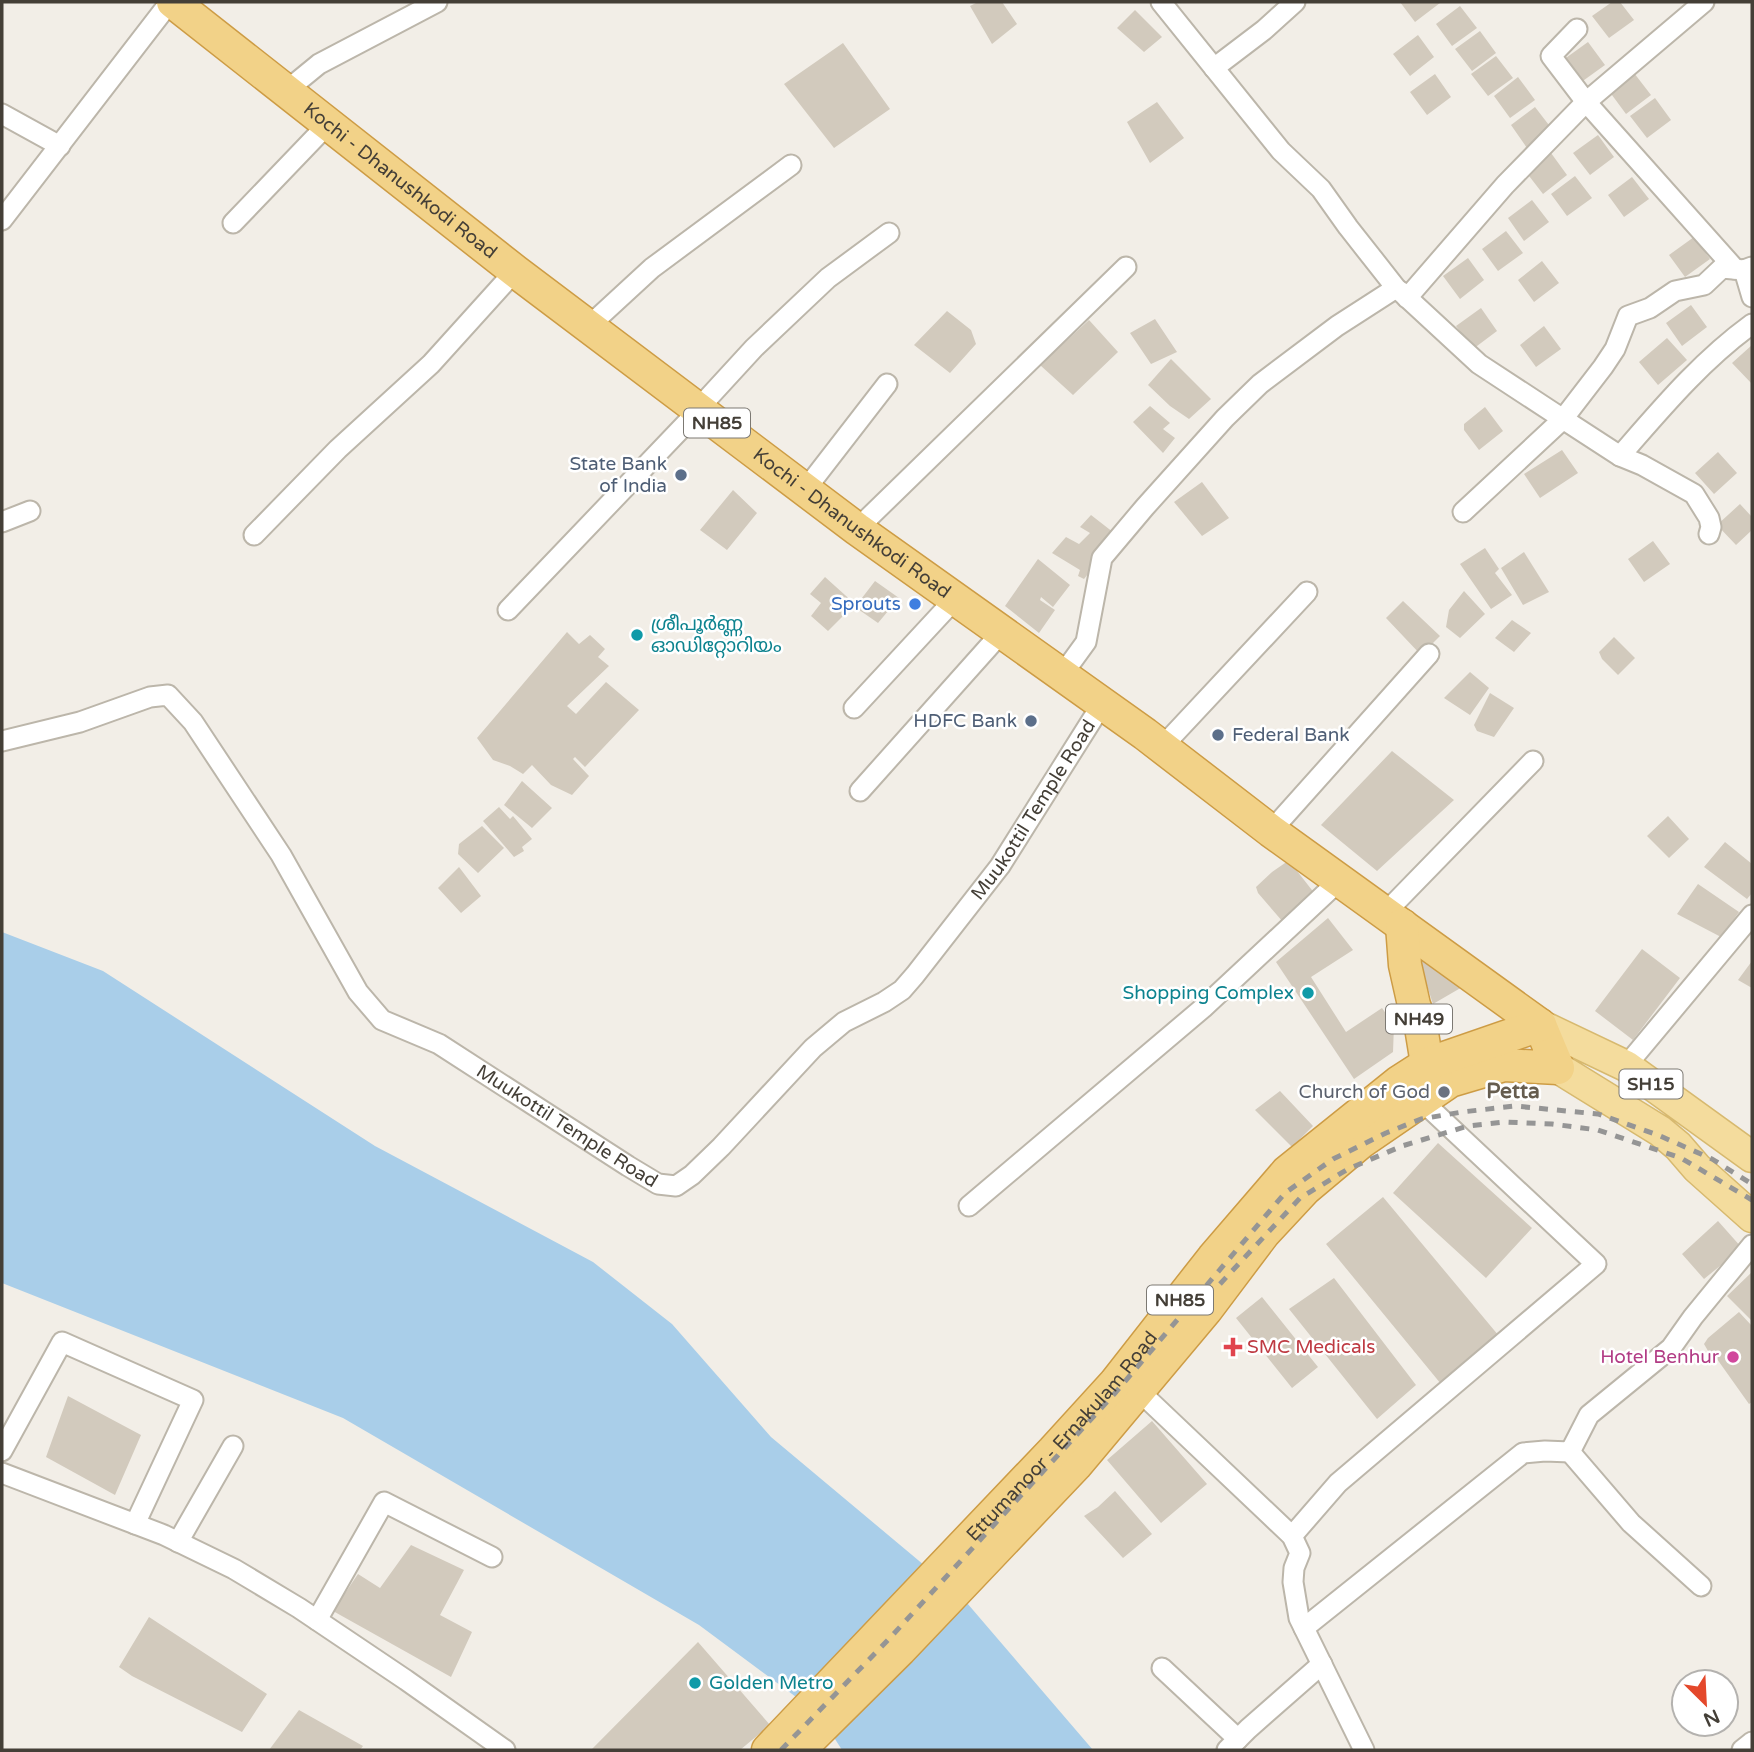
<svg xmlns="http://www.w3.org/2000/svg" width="1754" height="1752" viewBox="0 0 1754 1752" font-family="'Varela Round','Noto Sans Malayalam',sans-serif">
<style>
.water{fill:#a9cee9}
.building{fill:#d2cabd}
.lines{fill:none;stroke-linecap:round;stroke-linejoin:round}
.minor-casing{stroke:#bcb6aa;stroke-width:23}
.primary-casing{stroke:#d7b96f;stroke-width:33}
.trunk-casing{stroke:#cd9c45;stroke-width:35}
.minor{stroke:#fff;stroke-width:19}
.primary{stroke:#f4dc9d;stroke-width:30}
.trunk{stroke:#f2d288;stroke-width:32}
.rail{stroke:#959595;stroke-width:5;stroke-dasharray:9 9;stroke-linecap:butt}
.service-dot{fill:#5c6f8a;stroke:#fff;stroke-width:2.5}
.shop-dot{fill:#3f7fe0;stroke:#fff;stroke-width:2.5}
.culture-dot{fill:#0f9aa8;stroke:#fff;stroke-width:2.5}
.worship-dot{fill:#6b7280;stroke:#fff;stroke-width:2.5}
.health-dot{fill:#e0444e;stroke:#fff;stroke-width:2.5}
.hotel-dot{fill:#d1479c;stroke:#fff;stroke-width:2.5}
.labels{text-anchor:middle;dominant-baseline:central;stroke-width:5;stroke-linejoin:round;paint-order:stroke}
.shield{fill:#fff;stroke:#7c7973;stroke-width:2}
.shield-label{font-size:18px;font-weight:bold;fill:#443f37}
.street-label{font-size:19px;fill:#443f37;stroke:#fff}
.service-label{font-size:19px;fill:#4e5e75;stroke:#fff;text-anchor:end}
.shop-label{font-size:19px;fill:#366cbe;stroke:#fff;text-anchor:end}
.culture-label{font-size:19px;fill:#0d838f;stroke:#fff;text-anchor:start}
.worship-label{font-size:19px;fill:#5b616d;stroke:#fff;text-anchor:end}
.health-label{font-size:19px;fill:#be3a42;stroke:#fff;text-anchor:start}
.hotel-label{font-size:19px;fill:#b23c85;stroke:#fff;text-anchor:end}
.neighbourhood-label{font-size:21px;font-weight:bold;fill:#665d4f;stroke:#fff}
</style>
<rect width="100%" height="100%" fill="#f2eee7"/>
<path class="water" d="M2,932l101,39 272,175 218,116 79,62 99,113 190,159 132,154h-251l-23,-36 -120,-89 -356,-207 -341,-135z"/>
<path class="building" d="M978,2h24l15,22 -25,20 -22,-38z
M1400,2h38l2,1 -25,19z
M1612,2h8l14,18 -25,18 -17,-22z
M1460,6l17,22 -25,18 -16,-22z
M1135,10l27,27 -18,15 -27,-24z
M1480,31l16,22 -24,18 -17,-22z
M1418,35l16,22 -24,19 -17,-22z
M1588,42l17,23 -25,18 -17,-23z
M843,43l47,66 -56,39 -50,-64z
M1496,56l17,22 -25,18 -17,-22z
M1634,73l17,22 -25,19 -17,-23z
M1435,74l16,23 -24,18 -17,-23z
M1518,77l17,23 -25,18 -16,-22z
M1655,98l16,22 -24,18 -17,-22z
M1157,102l27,36 -34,25 -23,-41z
M1535,107l17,22 -25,19 -16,-23z
M1598,135l16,22 -24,18 -17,-22z
M1551,153l16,22 -24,19 -17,-22z
M1575,176l17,22 -25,18 -16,-22z
M1632,177l17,22 -25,18 -16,-22z
M1532,200l17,22 -25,19 -16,-23z
M1506,231l17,22 -25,18 -16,-22z
M1694,237l16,22 -25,18 -16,-22z
M1468,258l16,22 -24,19 -17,-23z
M1542,261l17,22 -25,19 -16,-22z
M1691,305l16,22 -25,19 -16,-23z
M1481,308l16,23 -24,18 -17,-23z
M947,311l24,19 5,14 -26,29 -36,-28z
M1155,319l22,33 -26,12 -21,-31z
M1089,320l29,32 -45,43 -33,-30z
M1544,326l17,23 -25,18 -16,-22z
M1667,338l20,22 -29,25 -19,-23z
M1752,345v39l-20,-21z
M1171,359l40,40 -22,20 -19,-13 -22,-21z
M1150,406l20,17 -7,6 12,9 -12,15 -30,-31z
M1485,407l18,24 -24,19 -15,-20v-6z
M1562,450l16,23 -38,25 -16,-24z
M1718,452l19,21 -23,21 -19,-21z
M1202,482l27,36 -27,18 -28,-34z
M733,490l24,23 -30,37 -27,-20z
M1740,504l12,13v13l-16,15 -19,-20z
M1091,515l27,21 -34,43 -6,-3 2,-6 -28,-17 14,-16 13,7 11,-11 -10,-6z
M1653,541l17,23 -26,18 -16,-23z
M1485,548l14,21 -4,4 17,22 -21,14 -31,-45z
M1524,552l25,40 -26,13 -22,-37z
M1038,559l32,26 -17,22 -12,-10 -1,3 15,10 -16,23 -34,-27z
M825,577l30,27 -27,27 -17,-15 10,-13 -11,-9z
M875,581l24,17 -21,25 -23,-16z
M1464,591l21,23 -25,24 -14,-11 3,-17z
M1403,601l37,35 -19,19 -35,-37z
M1512,620l19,13 -17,19 -19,-14z
M567,632l12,12 11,-9 15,14 -7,8 11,9 -42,40 9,8 30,-32 33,28 -54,57 -10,-10 -2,2 16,17 -17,19 -21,-10 -19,-20 -9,9 -13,-8 -17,-6 -16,-22z
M1614,637l21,21 -17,17 -16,-16 -3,-7z
M1470,672l19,16 -19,27 -26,-17z
M1490,693l24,15 -20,29 -17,-6 -3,-6z
M1392,751l62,49 -77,71 -56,-46z
M522,781l30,27 -20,20 -28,-23z
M499,807l11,12 3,-3 19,23 -10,8 2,4 -10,6 -31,-36z
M1668,816l21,23 -20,19 -22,-22z
M482,826l22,22 -26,25 -20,-19 1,-10z
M1725,842l27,22v29l-5,6 -43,-32z
M1290,862l25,32 -32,28 -25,-29 -2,-6 16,-15 13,-9z
M459,867l22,29 -20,17 -23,-25z
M1698,884l41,28 -18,25 -44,-23z
M1328,918l25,32 -42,27 35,55 36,-24 12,17 -1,27 -39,27 -78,-117z
M1412,940l52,46 -31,18z
M1642,949l38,29 -47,62 -38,-29z
M1752,961v27l-14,-8z
M1280,1091l33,35 -21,21 -37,-37z
M1438,1143l94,85 -46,50 -93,-85z
M1383,1197l116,139 -58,48 -115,-140z
M1718,1221l24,27 -38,31 -22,-25z
M1752,1272v49l-25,-25z
M1334,1278l82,107 -39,34 -88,-110z
M1262,1297l56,70 -26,21 -56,-70z
M1739,1312l13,14v76l-3,2 -32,-45 -6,-3 -7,-12 4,-6z
M68,1396l73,39 -26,60 -69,-38z
M1152,1421l55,63 -46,39 -54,-63z
M1115,1491l37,43 -29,24 -39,-42 14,-9z
M411,1545l53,25 -24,45 32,17 -21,45 -118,-66 25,-37 22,14z
M149,1617l118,77 -25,38 -110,-56 -13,-9z
M698,1642l72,83 -30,25h-149z
M299,1710l64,36 -3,4h-91z"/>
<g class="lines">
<defs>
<g id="minor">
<path d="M1577,29l-26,27 35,46 149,167"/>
<path d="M1214,68l50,-38 31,-28"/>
<path d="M286,91l33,-27 118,-62"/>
<path d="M2,114l58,32"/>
<path d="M2,220l168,-218"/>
<path d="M233,223l95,-99"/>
<path d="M1744,270l8,27"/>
<path d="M1400,291l79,73 84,55 -100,93"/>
<path d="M1407,298l98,-113 81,-83 118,-100"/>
<path d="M589,326l63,-58 139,-103"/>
<path d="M1620,456c41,-47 81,-95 132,-132"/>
<path d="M805,490l82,-106"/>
<path d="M2,522l28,-11"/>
<path d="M857,529l269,-262"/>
<path d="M1709,534l2,-7 -2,-9 -15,-24 -52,-29 -22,-9 -57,-37 40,-52 12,-18 13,-33 22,-8 25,-17 29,-6 18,-17 22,2 8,-3"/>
<path d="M254,535l84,-86 93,-85 84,-93"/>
<path d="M508,610l191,-200 10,-13 45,-49 74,-70 61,-45"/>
<path d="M1062,675l24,-33 16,-84 43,-51 80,-89 35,-34 77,-58 59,-38 -48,-61 -27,-38 -40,-38 -120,-149"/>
<path d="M854,708l101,-109"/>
<path id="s1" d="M2,741l78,-19 70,-25 18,-2 25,27 88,133 77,137 24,28 57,24 189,122 30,18 18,2 16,-11 29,-28 92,-99 31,-26 40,-20 18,-12 13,-15 85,-109 102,-162"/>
<path d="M1162,747l145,-155"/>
<path d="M860,791l142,-159"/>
<path d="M1271,831l158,-177"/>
<path d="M1385,913l148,-152"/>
<path d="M1626,1066l126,-151"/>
<path d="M969,1206l234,-198 137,-128"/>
<path d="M1139,1391l153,145 8,17 -6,15 -1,14 6,36 65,132"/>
<path d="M2,1451l60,-109 131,58 -58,124"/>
<path d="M1570,1452l61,71 70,63"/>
<path d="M2,1473l162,62 70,34 65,39 107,72 99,70"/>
<path d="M1292,1536l46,-53 258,-219 -174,-163"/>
<path d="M178,1542l55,-96"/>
<path d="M317,1620l67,-118 108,55"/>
<path d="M1304,1628l219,-175 22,-2 25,1 19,-37 82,-67 22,-31 59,-72"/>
<path d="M1162,1668l76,71"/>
<path d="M1227,1750l21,-21 74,-65"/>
<path d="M1742,1750l10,-8"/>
</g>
<path id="primary" d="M1540,1025l86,41 126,91
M1558,1068l102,63 18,15 19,22 55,49"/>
<g id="trunk">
<path id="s2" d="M173,2l342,269 342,258 288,205 126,97 269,194 18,43 -54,-3 -54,16 -89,61 -56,47 -41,44 -58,77 -130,155 -176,185 -101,100"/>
<path d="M1402,925l3,40 9,40 6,16 7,43 10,16"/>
<path id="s3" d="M768,1750l285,-299 62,-68 98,-125 74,-86 112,-90 28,-18 113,-39"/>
</g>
</defs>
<use href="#minor" class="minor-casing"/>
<use href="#primary" class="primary-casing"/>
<use href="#trunk" class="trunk-casing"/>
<use href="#minor" class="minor"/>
<use href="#primary" class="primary"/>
<use href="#trunk" class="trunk"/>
<path class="rail" d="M1220,1284l80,-86 48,-29 54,-23 66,-20 37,-4 47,2 46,6 83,28 71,42
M781,1750l107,-110 228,-248 169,-199 48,-34 53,-26 35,-14 41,-7 53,-6 83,8 60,21 54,24 40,25"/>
</g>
<g class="service-dot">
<circle cx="681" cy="475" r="7"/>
<circle cx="1031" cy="721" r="7"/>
<circle cx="1218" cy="735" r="7"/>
</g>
<circle class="shop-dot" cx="915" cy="604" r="7"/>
<g class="culture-dot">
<circle cx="637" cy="635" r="7"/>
<circle cx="1308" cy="993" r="7"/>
<circle cx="695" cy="1683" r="7"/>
</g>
<circle class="worship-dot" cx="1444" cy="1092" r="7"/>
<path class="health-dot" d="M1229.5 1336.5h7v7h7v7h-7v7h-7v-7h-7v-7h7z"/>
<circle class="hotel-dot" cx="1733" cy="1357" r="7"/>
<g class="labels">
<g class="shield">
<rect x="684" y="408.5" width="66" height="29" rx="5"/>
<rect x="1386" y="1004.5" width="66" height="29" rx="5"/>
<rect x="1619.5" y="1069.5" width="63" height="29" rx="5"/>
<rect x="1147" y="1285.5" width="66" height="29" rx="5"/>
</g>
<g class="shield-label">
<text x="717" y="423">NH85</text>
<text x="1419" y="1019">NH49</text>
<text x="1651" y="1084">SH15</text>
<text x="1180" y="1300">NH85</text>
</g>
<g class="street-label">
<text stroke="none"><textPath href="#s2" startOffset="289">Kochi - Dhanushkodi Road</textPath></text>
<text stroke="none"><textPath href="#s2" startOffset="856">Kochi - Dhanushkodi Road</textPath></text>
<text stroke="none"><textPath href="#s1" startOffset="1428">Muukottil Temple Road</textPath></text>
<text stroke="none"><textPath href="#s1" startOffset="777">Muukottil Temple Road</textPath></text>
<text stroke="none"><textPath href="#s3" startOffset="430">Ettumanoor - Ernakulam Road</textPath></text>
</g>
<g class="service-label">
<text x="667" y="464">State Bank<tspan x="667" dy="22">of India</tspan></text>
<text x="1017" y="721">HDFC Bank</text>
<text x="1232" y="735" text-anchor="start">Federal Bank</text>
</g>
<g class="shop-label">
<text x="901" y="604">Sprouts</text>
</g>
<g class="culture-label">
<text x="651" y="624">ശ്രീപൂർണ്ണ<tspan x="651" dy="22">ഓഡിറ്റോറിയം</tspan></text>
<text x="1294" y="993" text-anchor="end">Shopping Complex</text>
<text x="709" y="1683">Golden Metro</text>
</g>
<g class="worship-label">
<text x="1430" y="1092">Church of God</text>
</g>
<g class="health-label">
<text x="1247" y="1347">SMC Medicals</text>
</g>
<g class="hotel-label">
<text x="1719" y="1357">Hotel Benhur</text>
</g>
<g class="neighbourhood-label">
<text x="1513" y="1091">Petta</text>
</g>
</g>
<rect width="1754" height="1752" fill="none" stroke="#443f37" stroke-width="7"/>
<g transform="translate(1705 1703) rotate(156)"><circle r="33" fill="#ffffff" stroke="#b4b2af" stroke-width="2"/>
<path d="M0-5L12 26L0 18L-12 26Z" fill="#e4482b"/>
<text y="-10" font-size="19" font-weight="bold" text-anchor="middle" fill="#443f37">N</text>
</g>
</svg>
